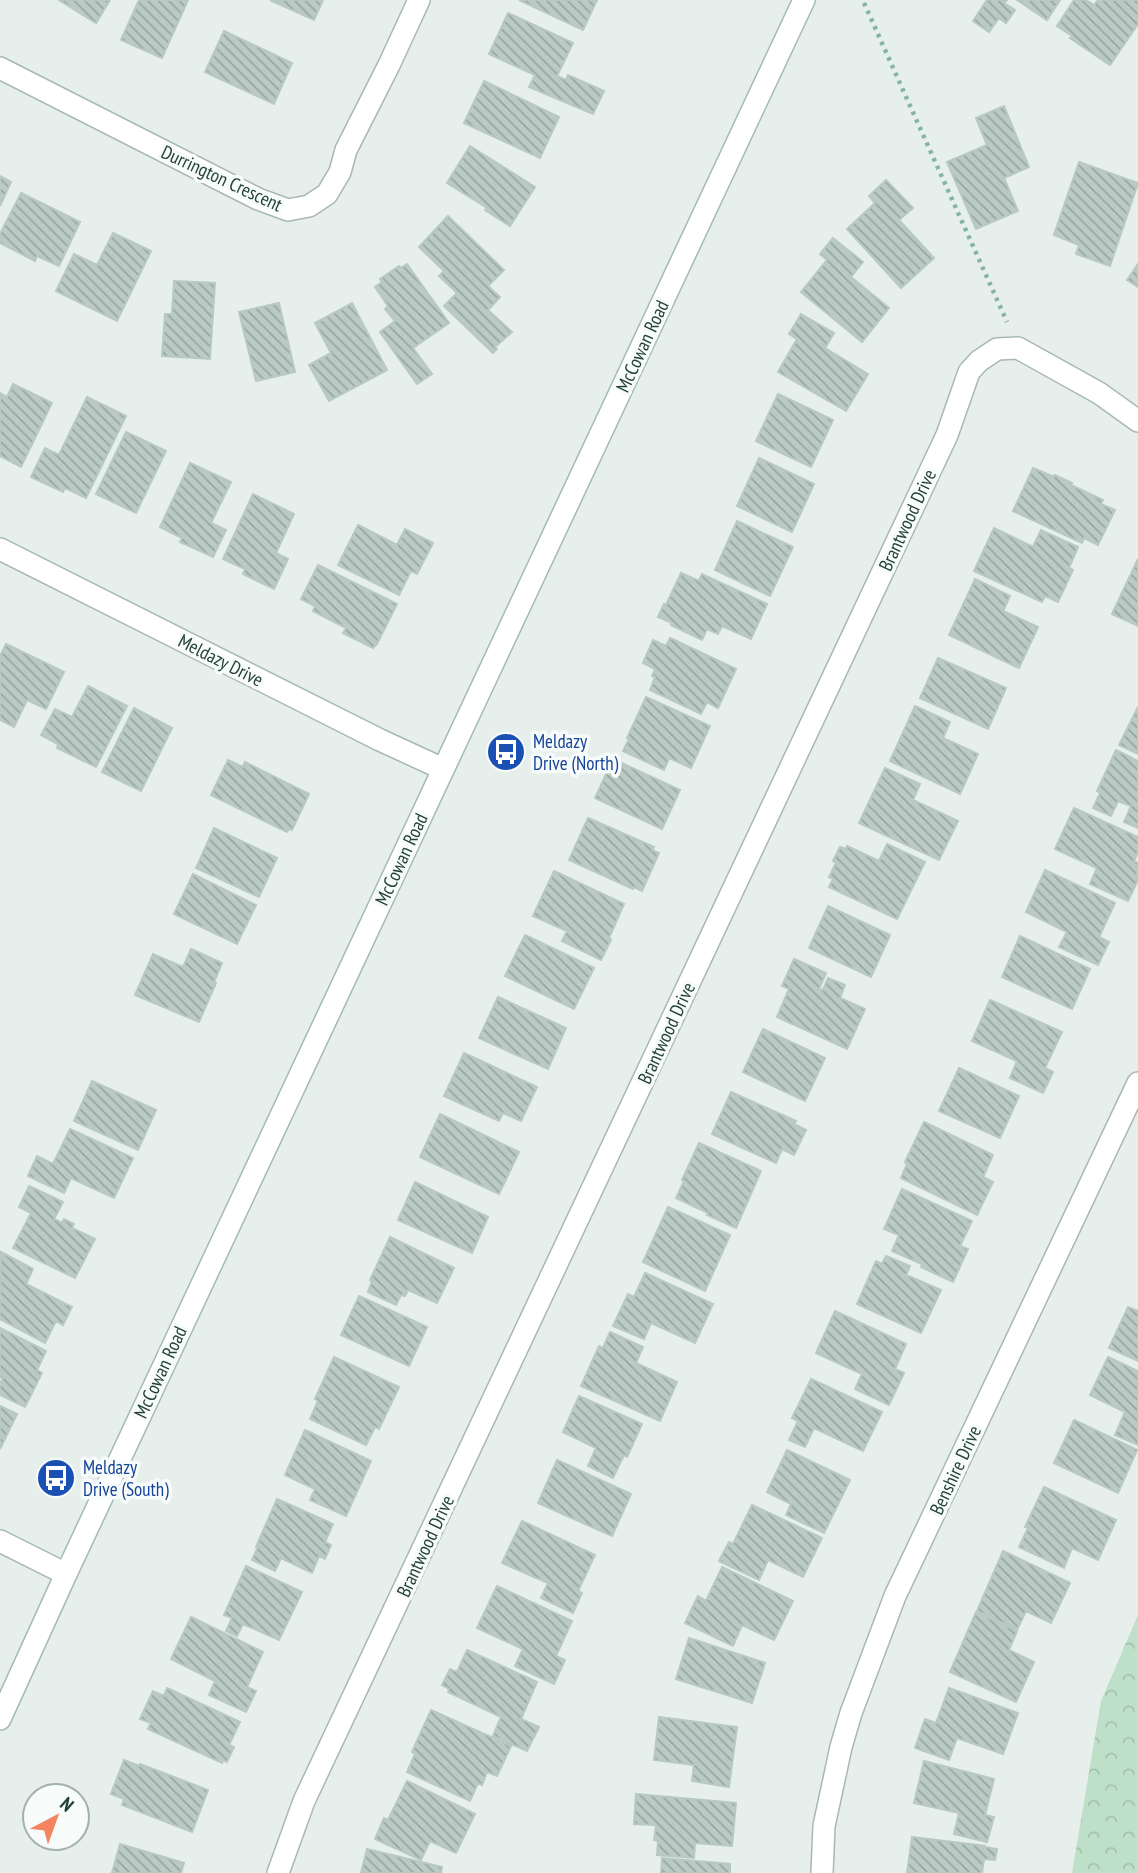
<svg xmlns="http://www.w3.org/2000/svg" width="1138" height="1873" viewBox="0 0 1138 1873" font-family="'PT Sans Narrow',sans-serif">
<style>
.forest{fill:url(#forest-crowns)}
.building{fill:url(#building-back-hatch);stroke:#b8c9c2;stroke-width:2}
.lines{fill:none;stroke-linecap:round;stroke-linejoin:round}
.street-casing{stroke:#a8b8b2;stroke-width:24}
.secondary-casing{stroke:#a4bbb3;stroke-width:24}
.path{stroke:#86b3a5;stroke-width:4.5;stroke-dasharray:3.5 5;stroke-linecap:butt}
.street{stroke:#fff;stroke-width:21}
.secondary{stroke:#fff;stroke-width:21}
.labels{text-anchor:middle;dominant-baseline:central;stroke-width:7;stroke-linejoin:round;paint-order:stroke}
.street-label{font-size:19px;fill:#24423a;stroke:#f7fbf9}
.transit-label{font-size:19px;fill:#164399;stroke:#f7fbf9;text-anchor:start}
</style>
<defs>
<pattern id="forest-crowns" width="20" height="18" patternUnits="userSpaceOnUse" patternTransform="scale(1.75)"><rect width="20" height="18" fill="#bfe0c8"/><path d="M2 6a3 3 0 1 1 6 0M12 15a3 3 0 1 1 6 0" fill="none" stroke="#a4c1ad"/></pattern>
<pattern id="building-back-hatch" width="6" height="6" patternUnits="userSpaceOnUse" patternTransform="scale(1.75)"><rect width="6" height="6" fill="#bbcac4"/><path d="M-1 5l2 2M0 0l6 6M5-1l2 2" fill="none" stroke="#98a6a0"/></pattern>
</defs>
<rect width="100%" height="100%" fill="#e6efeb"/>
<path class="forest" d="M1138,1615v258h-66l29,-172z"/>
<path class="building" d="M59,0h51l-14,23z
M139,0h49l-26,58 -41,-18z
M270,0h53l-9,20z
M519,0h78l-14,30z
M987,0h20l-3,3 11,7 -9,13 -7,-5 -10,14 -16,-11z
M1017,0h43l-13,20z
M1074,0h12l8,5 4,-5h40v24l-28,41 -40,-27 2,-2 -15,-10z
M508,13l65,30 -16,33 9,4 2,-5 36,16 -11,23 -64,-27 6,-12 -46,-21z
M224,31l68,32 -18,41 -69,-32z
M484,81l75,36 -19,41 -76,-35z
M1004,106l25,61 -25,11 14,33 -42,18 -29,-67 40,-17 -11,-27z
M470,146l65,41 -25,39 -25,-16 2,-2 -40,-25z
M1079,162l59,21 -28,83 -34,-12 3,-9 -25,-10z
M0,176l11,6 -11,24z
M886,180l27,28 -14,12 35,38 -33,30 -54,-59 28,-26 -6,-7z
M21,193l59,29 -21,44 -22,-10 -2,5 -35,-18v-9z
M448,216l56,54 -16,16 12,11 -12,13 24,22 -17,15 2,2 -4,4 -49,-47 13,-13 -18,-17 5,-5 -25,-24z
M113,233l38,18 -34,70 -61,-30 18,-37 23,11z
M833,238l30,24 -12,15 38,31 -27,34 -61,-50 26,-32 -7,-6z
M407,264l42,59 -36,25 19,26 -15,10 -37,-52 15,-11 -10,-12 3,-3 -13,-19 7,-5 -2,-3 19,-13 2,2z
M1138,264v23l-11,-7z
M174,281l41,2 -5,76 -48,-3 3,-42h7z
M279,303l16,69 -39,9 -17,-69z
M352,303l35,67 -58,31 -20,-36 22,-12 -16,-30z
M801,314l33,19 -9,15 43,26 -22,37 -68,-39 19,-33 -8,-5z
M13,384l39,19 -31,64 -21,-11v-63l7,4z
M778,394l55,26 -22,47 -55,-26z
M87,397l39,19 -40,82 -21,-10 -2,4 -32,-15 14,-29 14,7z
M126,432l40,19 -30,62 -40,-19z
M759,458l55,26 -22,48 -55,-26z
M190,463l41,19 -20,41 15,7 -13,27 -33,-15 2,-4 -22,-11z
M1033,468l21,9 1,-2 17,8 -1,2 32,15 -2,4 14,6 -17,35 -14,-7 -2,5 -69,-32z
M253,494l41,20 -18,39 12,6 -14,30 -31,-15 2,-5 -22,-10z
M737,521l56,26 -23,49 -55,-26z
M358,525l39,20 8,-16 28,14 -16,31 -6,-3 -12,24 -61,-30z
M994,528l39,19 8,-17 37,17 -9,21 4,2 -15,32 -13,-6 -3,6 -68,-31z
M1138,559v67l-26,-12z
M318,565l79,39 -20,40 -4,4 -30,-15 3,-5 -33,-17 2,-5 -14,-7z
M681,573l18,8 3,-7 65,30 -16,35 -29,-13 -4,8 -11,-5 -5,11 -31,-15 1,-2 -14,-6 6,-13 2,1z
M975,579l35,17 -7,15 35,16 -19,41 -70,-33z
M670,638l66,31 -18,39 -11,-6 -6,12 -51,-24 5,-13 -3,-1 3,-7 -12,-6 10,-23 13,6z
M6,644l58,28 -18,37 -19,-9 -13,27 -14,-7v-64z
M938,658l68,30 -18,41 -68,-31z
M88,686l39,20 -31,61 -39,-19 1,-4 -17,-9 14,-26 17,8z
M646,697l64,29 -19,42 -22,-10 -5,12 -41,-19 6,-12 -2,-1z
M915,706l35,16 -7,16 35,16 -18,40 -70,-33z
M1138,707v47l-19,-9z
M134,708l38,20 -31,63 -39,-19z
M1116,750l22,11v67l-14,-6 7,-16 -13,-5 -7,15 -18,-8 7,-15 -3,-2z
M613,759l67,31 -18,39 -67,-31z
M228,760l15,7 2,-5 64,32 -17,36 -3,-1 -2,3 -76,-37z
M885,768l35,16 -7,16 45,21 -19,39 -80,-37z
M1074,808l64,29v15l-4,9 4,2 -1,14 1,3 -10,21 -38,-17 7,-16 -42,-19z
M588,818l66,29 -2,3 7,3 -17,38 -8,-4 -1,2 -64,-29z
M214,828l63,30 -18,39 -63,-29z
M887,844l38,18 -28,57 -68,-32 4,-8 -4,-2 7,-14 -3,-2 7,-14 6,2 1,-3 32,15z
M1045,870l70,33 -16,34 10,5 -11,23 -39,-18 8,-15 -41,-20z
M554,871l70,33 -15,34 2,2 -10,20 -39,-19 5,-10 -34,-15z
M193,874l63,31 -19,39 -63,-30z
M828,906l62,29 -19,42 -62,-29z
M525,935l69,33 -20,41 -69,-33z
M1020,936l70,33 -18,40 -70,-32z
M191,949l31,14 -8,19 2,1 -17,39 -64,-27 18,-41 30,13z
M794,959l32,14 -7,16 4,1 5,-12 17,7 -5,13 25,11 -18,40 -70,-32 12,-28 -7,-3z
M498,997l68,31 -18,41 -69,-31z
M990,1000l72,32 -17,36 8,4 -10,21 -33,-15 7,-17 -45,-20z
M763,1029l62,29 -20,43 -62,-29z
M464,1053l73,34 -16,34 -18,-8 -4,8 -55,-25z
M959,1068l60,28 -19,42 -61,-27z
M92,1081l64,29 -18,40 -64,-29z
M731,1092l65,29 -2,3 12,6 -12,25 -12,-6 -6,14 -64,-29z
M440,1114l79,38 -20,42 -79,-37z
M924,1122l69,33 -10,22 10,5 -16,33 -76,-37 6,-14 -2,-2z
M70,1129l63,29 -19,40 -43,-20 -7,15 -36,-17 9,-20 16,8z
M699,1143l62,28 -25,57 -29,-13 1,-2 -32,-15 8,-17 -2,-1z
M415,1182l73,35 -16,36 -74,-33z
M29,1186l34,16 -9,17 8,4 2,-4 10,5 -2,4 23,11 -20,39 -62,-30 18,-35 -12,-6z
M902,1189l70,32 -12,25 8,3 -15,33 -32,-15 1,-3 -30,-13 7,-16 -15,-6z
M668,1207l62,28 -25,56 -62,-29z
M390,1237l64,31 -17,35 -29,-13 -3,6 -4,-1 -5,10 -28,-13 4,-11 -2,-1z
M1,1252l32,17 -7,15 46,23 -9,18 -7,-4 -11,22 -45,-24z
M886,1256l24,10 -4,9 35,15 -20,43 -64,-29 19,-43 6,3z
M645,1273l68,31 -18,39 -44,-20 -7,16 -31,-13 15,-32 6,3z
M359,1296l68,31 -18,39 -68,-31z
M1128,1307l10,4v50l-29,-13z
M835,1311l71,33 -11,25 9,4 -15,32 -34,-16 7,-15 -46,-21z
M0,1328l46,23 -9,19 5,3 -17,34 -25,-12v-11l3,-6 -3,-1z
M610,1332l33,15 -7,16 41,19 -17,39 -79,-35 18,-40 4,2z
M334,1357l65,30 -20,42 -4,-2 -9,18 -56,-26 8,-18 -3,-2z
M1108,1357l30,14v74l-23,-10 10,-23 -35,-17z
M811,1379l71,33 -19,39 -49,-23 -9,19 -16,-7 9,-19 -6,-3z
M579,1396l63,28 -15,33 -3,-2 -11,23 -25,-12 8,-18 -33,-16z
M0,1406l17,8 -17,35z
M1074,1420l63,30 -19,43 -64,-30z
M305,1430l66,31 -25,55 -36,-16 5,-11 -30,-14z
M787,1450l63,30 -26,53 -38,-18 5,-11 -24,-12z
M557,1460l74,34 -19,42 -74,-33z
M1044,1487l72,33 -18,40 -26,-12 -8,20 -45,-21 9,-19 -3,-1z
M277,1499l56,25 -8,18 6,3 -6,14 -6,-3 -7,17 -31,-15 -6,13 -23,-11 6,-13h-2z
M752,1505l70,33 -19,39 -35,-17 -9,20 -40,-19 10,-19 4,2z
M522,1521l73,34 -17,36 4,2 -9,20 -32,-15 7,-15 -46,-20z
M1003,1551l67,32 -19,40 -25,-12 -9,19 -40,-19z
M246,1566l56,26 -23,48 -36,-16 -6,12 -11,-5 6,-13 -8,-3z
M722,1567l71,34 -19,39 -32,-15 -9,21 -48,-23 13,-27 8,5z
M497,1586l75,35 -16,35 9,4 -11,24 -39,-18 8,-17 -46,-21z
M976,1612l41,19 -8,19 25,12 -18,40 -66,-30z
M191,1617l72,35 -16,35 9,4 -10,21 -37,-17 6,-14 -44,-22z
M689,1638l76,25 -13,40 -76,-24z
M467,1650l70,32 -16,37 18,8 -12,24 -34,-15 8,-19 -53,-25 1,-3 -7,-4 8,-16 7,3z
M167,1688l73,34 -11,23 5,2 -7,15 -4,-2 -1,3 -74,-34 3,-6 -11,-4 13,-28 11,5z
M949,1688l69,25 -15,41 -46,-16 -8,22 -34,-12 10,-29 11,4z
M431,1710l80,36 -14,30 -10,-4 -5,13 -4,-2 -8,18 -63,-29 8,-18 -3,-2z
M659,1717l78,10 -8,60 -37,-6 2,-16 -40,-5z
M124,1760l15,6 1,-2 68,26 -16,42 -70,-27 2,-6 -13,-5z
M924,1761l70,18 -9,36 9,2 -7,25 -33,-8 5,-21 -45,-10z
M407,1781l68,33 -19,39 -26,-12 -9,19 -46,-21 9,-21 4,2z
M636,1794l100,9 -4,43 -37,-3 -1,15 -37,-3 1,-14 -4,-1 2,-15 -22,-1z
M912,1837l73,9v1l12,2 -2,11 -11,-1 -2,14h-75z
M120,1844l64,19 -3,10h-69z
M367,1849l75,18 -1,6h-80z
M662,1858l68,6v9h-69z"/>
<g class="lines">
<defs>
<path id="street" d="M0,68l258,131 30,11 21,-4 18,-12 13,-22 6,-22 43,-85 30,-65
M0,549l380,191 63,29
M0,1541l66,33
M278,1873l26,-72 643,-1366 22,-63 10,-11 18,-12 21,-1 81,45 39,28
M822,1873l2,-47 17,-79 10,-34 44,-117 243,-513"/>
<path id="secondary" d="M0,1719l66,-145 738,-1574"/>
</defs>
<use href="#street" class="street-casing"/>
<use href="#secondary" class="secondary-casing"/>
<path class="path" d="M864,3l143,319"/>
<use href="#street" class="street"/>
<use href="#secondary" class="secondary"/>
</g>
<defs>
<symbol id="bus-disc" viewBox="-11 -11 22 22"><circle r="9.5" fill="#1a4fb4" stroke="#f7fbf9"/><path d="M-5-6H5V4H4V6H2V4H-2V6H-4V4H-5ZM-3.5-4V0h7V-4ZM-3.5 1.2v1.5H-2V1.2ZM2 1.2v1.5H3.5V1.2Z" fill="#fff"/></symbol>
</defs>
<g fill-rule="evenodd">
<use href="#bus-disc" x="484" y="730" width="44" height="44"/>
<use href="#bus-disc" x="34" y="1456" width="44" height="44"/>
</g>
<g class="labels">
<g class="street-label">
<text transform="translate(222 178) rotate(25)">Durrington Crescent</text>
<text transform="translate(642 346) rotate(-65)">McCowan Road</text>
<text transform="translate(907 520) rotate(-65)">Brantwood Drive</text>
<text transform="translate(221 660) rotate(27)">Meldazy Drive</text>
<text transform="translate(401 859) rotate(-65)">McCowan Road</text>
<text transform="translate(666 1033) rotate(-65)">Brantwood Drive</text>
<text transform="translate(160 1372) rotate(-65)">McCowan Road</text>
<text transform="translate(955 1470) rotate(-65)">Benshire Drive</text>
<text transform="translate(425 1546) rotate(-65)">Brantwood Drive</text>
</g>
<g class="transit-label">
<text x="533" y="741">Meldazy<tspan x="533" dy="22">Drive (North)</tspan></text>
<text x="83" y="1467">Meldazy<tspan x="83" dy="22">Drive (South)</tspan></text>
</g>
</g>
<g transform="translate(56 1817) rotate(41)"><circle r="33" fill="#f7fbf9" stroke="#a3b1ad" stroke-width="2"/>
<path d="M0-5L12 26L0 18L-12 26Z" fill="#f4845f"/>
<text y="-10" font-size="19" font-weight="bold" text-anchor="middle" fill="#24423a">N</text>
</g>
</svg>
